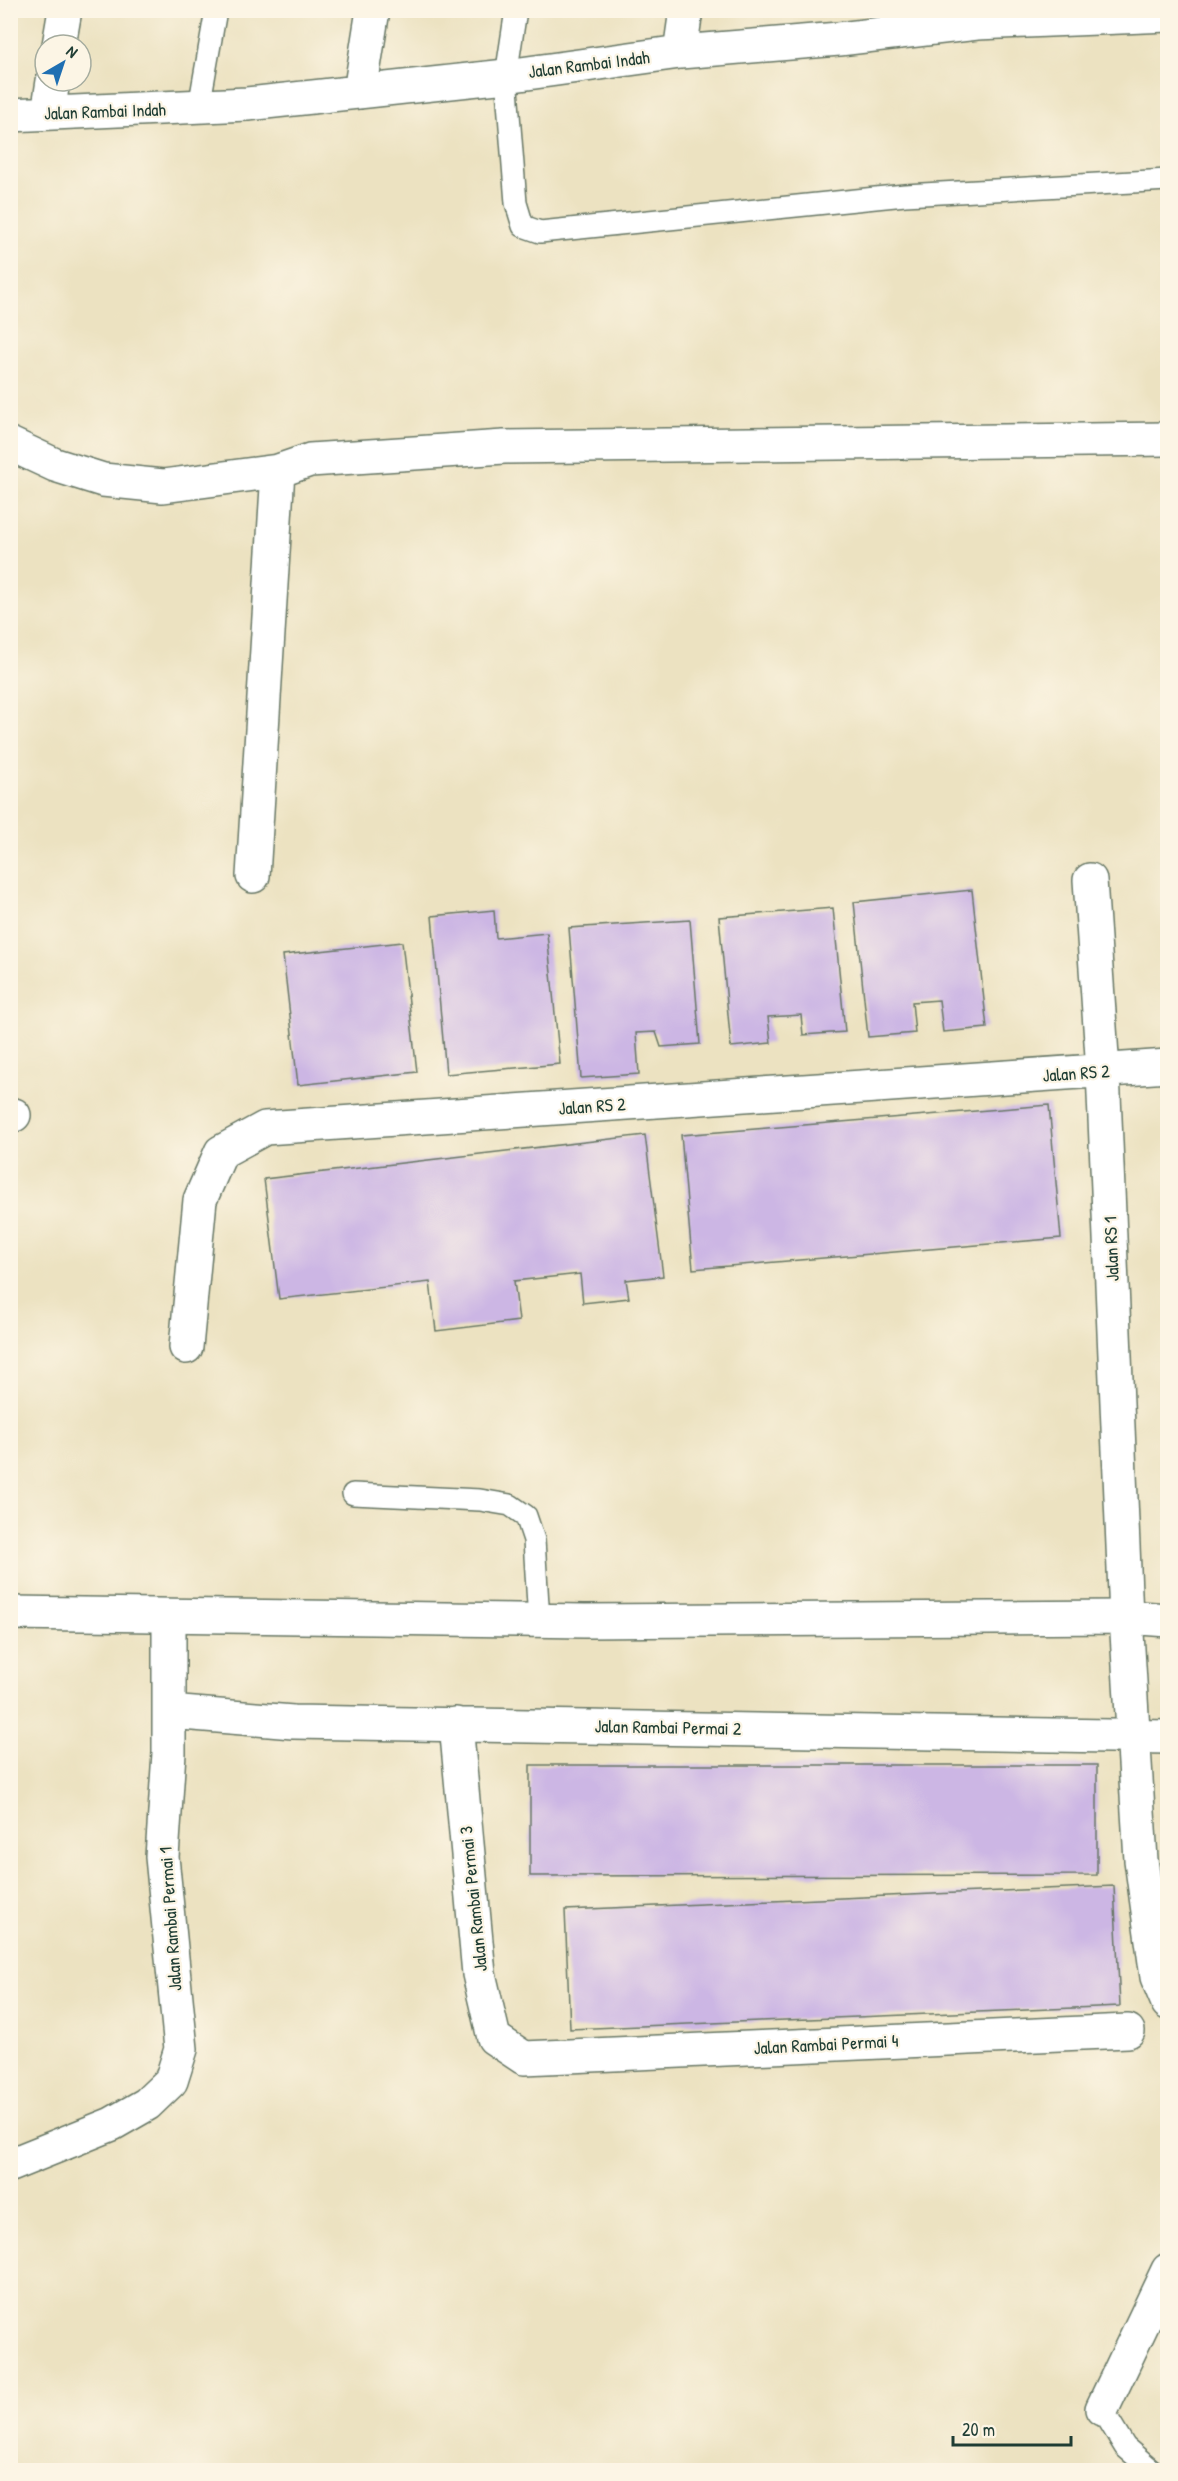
<svg xmlns="http://www.w3.org/2000/svg" width="1178" height="2481" viewBox="0 0 1178 2481" font-family="'Patrick Hand',sans-serif">
<style>
.building{fill:#ccb6e4}
.lines{fill:none;stroke-linecap:round;stroke-linejoin:round}
.service-casing{stroke:#677765;stroke-width:24}
.minor-casing{stroke:#677765;stroke-width:36}
.tertiary-casing{stroke:#677765;stroke-width:36}
.service{stroke:#fff;stroke-width:21}
.minor{stroke:#fff;stroke-width:33}
.tertiary{stroke:#fff;stroke-width:33}
.labels{text-anchor:middle;dominant-baseline:central;stroke-width:4.5;stroke-linejoin:round;paint-order:stroke}
.street-label{font-size:18px;fill:#1f3d34;stroke:#fcf5e5}
</style>
<rect width="100%" height="100%" fill="#fcf5e5"/>
<filter id="ink" filterUnits="userSpaceOnUse"><feTurbulence type="fractalNoise" baseFrequency=".0167" numOctaves="2"/><feDisplacementMap in="SourceGraphic" scale="12" xChannelSelector="R" yChannelSelector="G"/><feConvolveMatrix kernelMatrix="1 2 1 2 8 2 1 2 1" color-interpolation-filters="sRGB"/></filter>
<filter id="wash" filterUnits="userSpaceOnUse"><feTurbulence type="fractalNoise" baseFrequency=".008" numOctaves="4" result="noise"/><feDisplacementMap in="SourceGraphic" scale="24" xChannelSelector="R" yChannelSelector="G"/><feGaussianBlur stdDeviation="1.35" result="paint"/><feColorMatrix in="noise" values="0 0 0 0 0 0 0 0 0 0 0 0 0 0 0 0 0 1.4 0 .05"/><feComposite in="paint" operator="in"/></filter>
<g filter="url(#wash)">
<rect width="100%" height="100%" fill="#ece2c1"/>
<g id="blocks">
<path class="building" d="M972,890l15,138 -44,4 -4,-32 -27,2 3,31 -47,4 -14,-135z
M833,908l12,124 -42,3 -2,-20 -33,2 3,26 -40,4 -12,-130z
M494,910l2,28 51,-5 13,131 -114,10 -14,-158z
M690,920l10,124 -39,3 -5,-15 -20,1 3,41 -58,4 -12,-150z
M402,942l15,130 -119,13 -15,-130z
M1049,1105l12,133 -368,31 -12,-134z
M645,1135l18,141 -37,4 3,18 -46,5 -3,-29 -66,7 5,40 -83,10 -6,-49 -151,17 -15,-120z
M530,1765h567v110l-567,1z
M1114,1886l6,120 -550,23 -5,-119z"/>
</g>
</g>
<g filter="url(#ink)">
<use href="#blocks" fill-opacity="0" stroke="#677765" stroke-width="1.5"/>
<g class="lines">
<defs>
<path id="service" d="M516,10l-10,66 10,127 7,23 17,6 365,-37 263,-15
M199,107l17,-97
M353,1494l127,6 30,5 16,11 8,24 5,81
M1102,2409l23,38 27,23"/>
<path id="minor" d="M59,45l6,-35
M680,52l6,-42
M360,92l13,-82
M48,113l5,-32
M10,115l237,-11 259,-28 174,-24 159,-13 138,-16 191,-8
M10,444l45,21 48,15 60,6 115,-15 32,-11 194,-13 664,-8
M253,876l25,-405
M1090,880l13,191 23,546 15,243 16,117 11,26
M10,1116l4,-1
M186,1347l14,-147 21,-48 44,-24 903,-62
M169,1712l124,10 875,15
M456,1724l23,250 15,64 30,20 604,-27
M10,2165l102,-41 35,-20 24,-23 10,-32 -19,-192 7,-104v-137
M1102,2409l66,-139"/>
<path id="tertiary" d="M10,1613l575,8 541,-4 42,3"/>
</defs>
<use href="#service" class="service-casing"/>
<use href="#minor" class="minor-casing"/>
<use href="#tertiary" class="tertiary-casing"/>
<use href="#service" class="service"/>
<use href="#minor" class="minor"/>
<use href="#tertiary" class="tertiary"/>
</g>
</g>
<g class="labels">
<g class="street-label">
<text transform="translate(589 64) rotate(-7)">Jalan Rambai Indah</text>
<text transform="translate(105 111) rotate(-2)">Jalan Rambai Indah</text>
<text transform="translate(1076 1073) rotate(-4)">Jalan RS 2</text>
<text transform="translate(592 1106) rotate(-4)">Jalan RS 2</text>
<text transform="translate(1111 1249) rotate(-92)">Jalan RS 1</text>
<text transform="translate(668 1727) rotate(1)">Jalan Rambai Permai 2</text>
<text transform="translate(473 1899) rotate(-96)">Jalan Rambai Permai 3</text>
<text transform="translate(170 1919) rotate(-94)">Jalan Rambai Permai 1</text>
<text transform="translate(826 2044) rotate(-3)">Jalan Rambai Permai 4</text>
</g>
</g>
<rect width="1178" height="2481" fill="none" stroke="#fcf5e5" stroke-width="36"/>
<g transform="translate(63 63) rotate(39)"><circle r="28" fill="#fcf5e5" stroke="#a4ab9e" stroke-width="1.5"/>
<path d="M0-4.5L10 22L0 15L-10 22Z" fill="#1f6fb2"/>
<text y="-9" font-size="16" font-weight="bold" text-anchor="middle" fill="#1f3d34">N</text>
</g>
<path d="M953 2436v9h118v-9" fill="none" stroke="#1f3d34" stroke-width="3"/>
<text x="962" y="2436" font-size="18" fill="#1f3d34" stroke="#fcf5e5" stroke-width="4.5" paint-order="stroke">20 m</text>
</svg>
